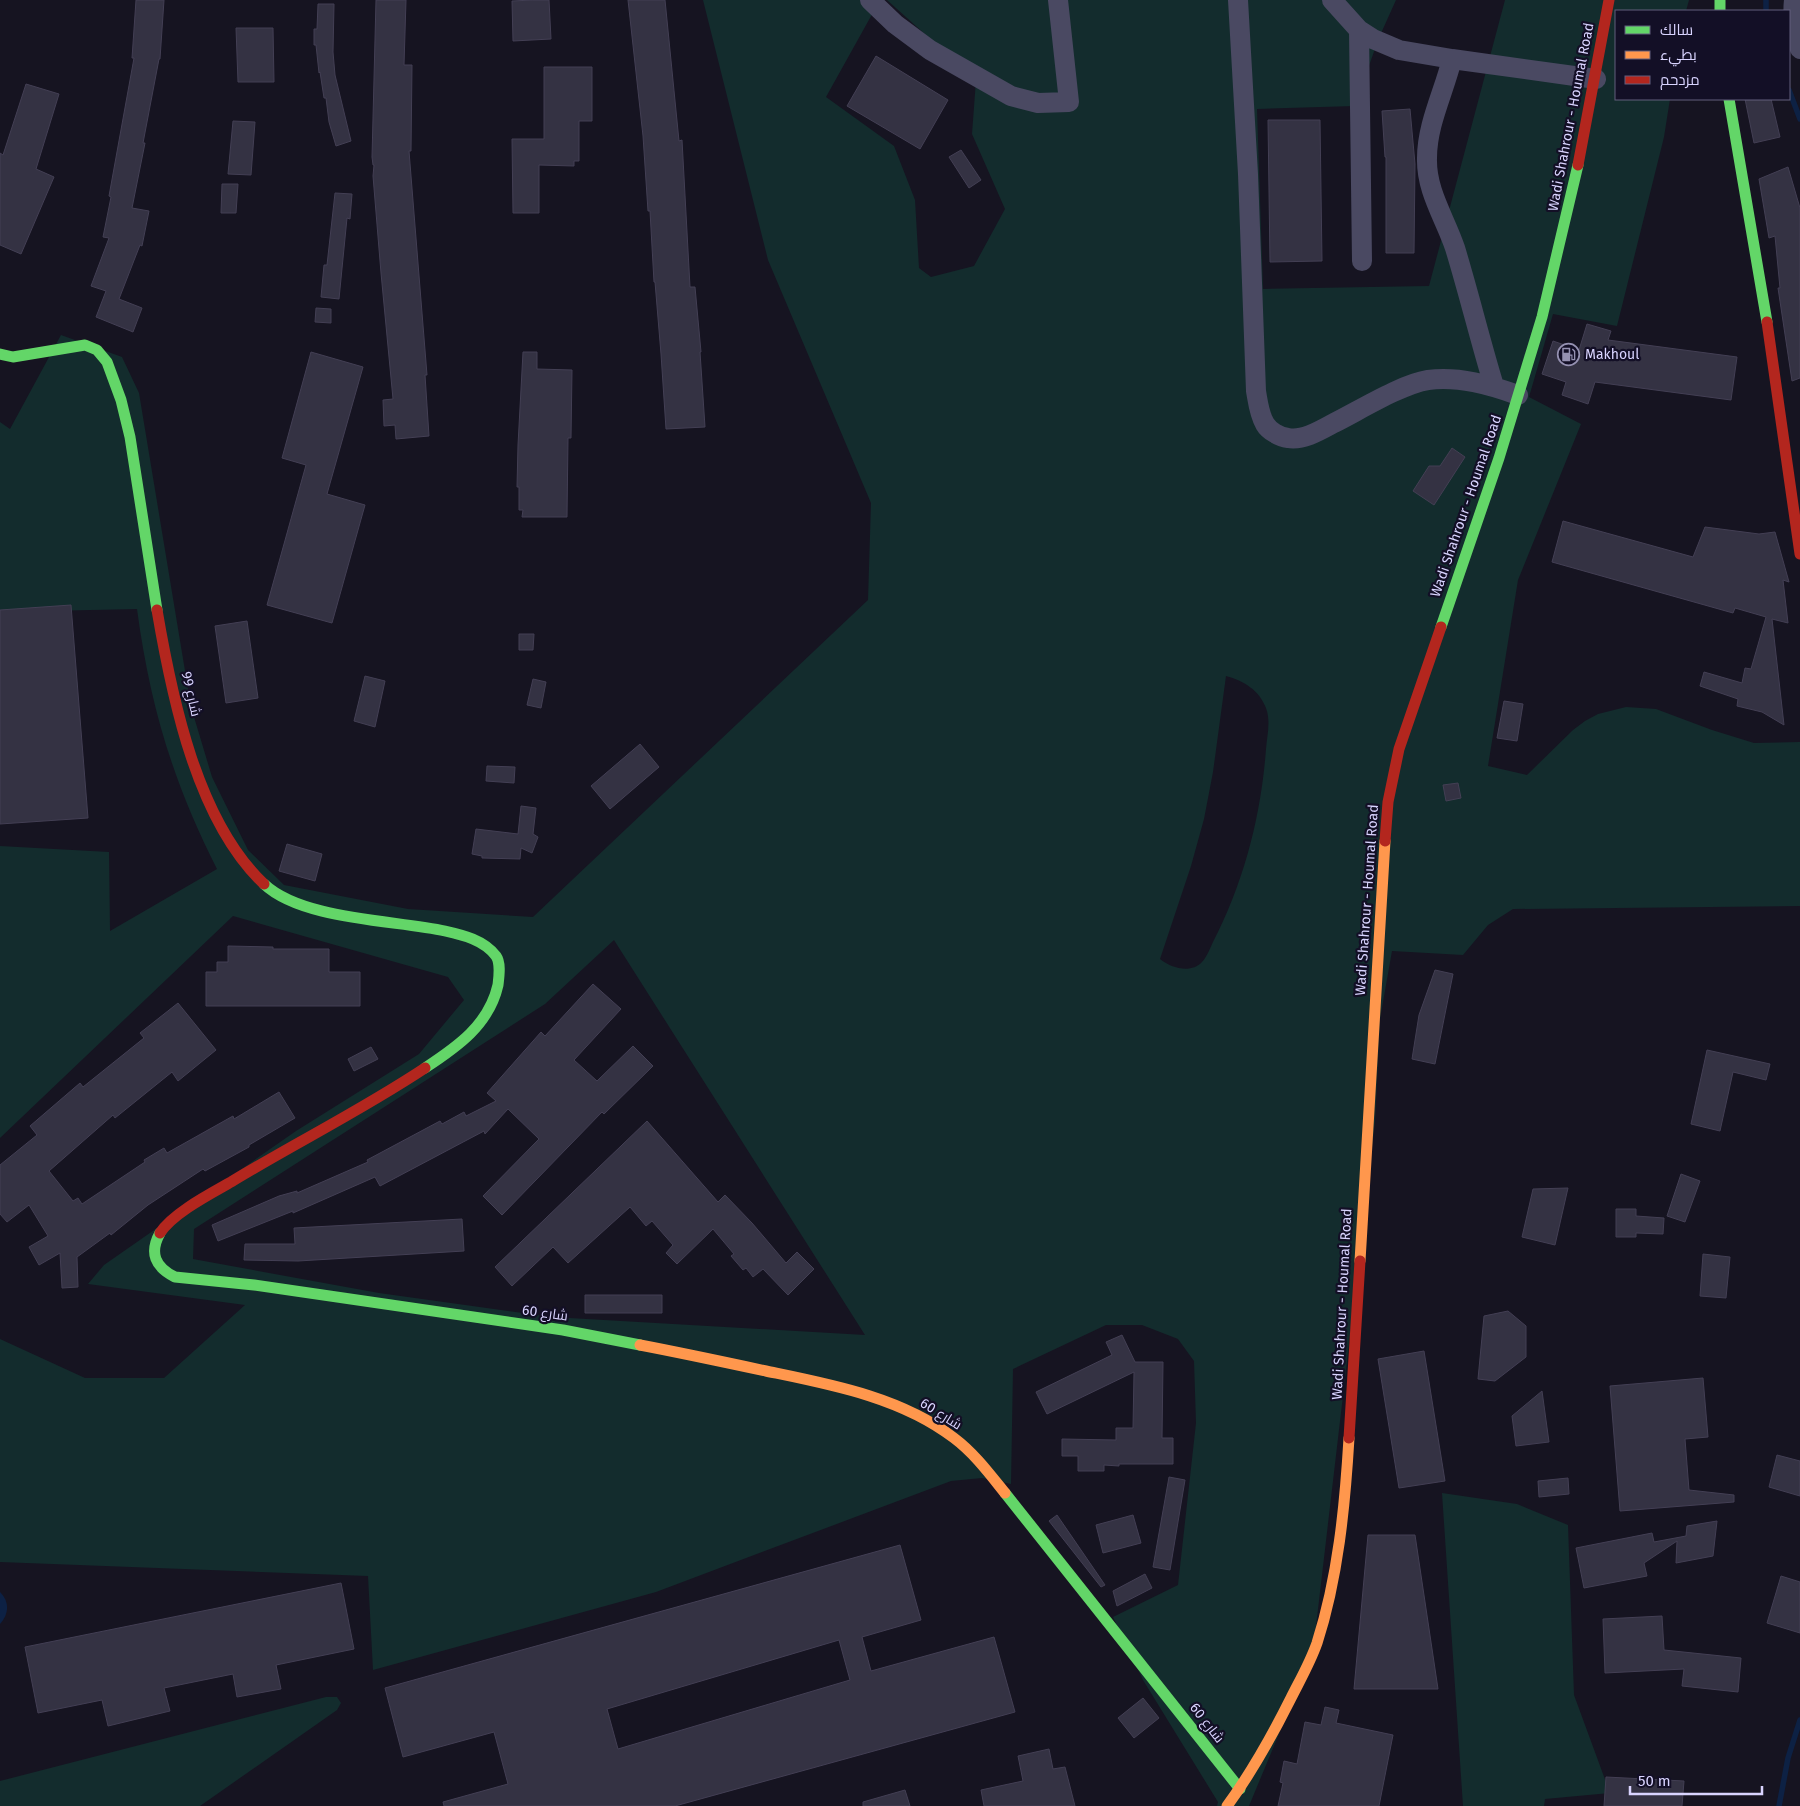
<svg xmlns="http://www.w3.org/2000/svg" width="1800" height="1806" viewBox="0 0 1800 1806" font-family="'Fira Sans',Cairo,sans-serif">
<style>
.green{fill:#132c2d;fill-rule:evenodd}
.water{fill:#0d2144}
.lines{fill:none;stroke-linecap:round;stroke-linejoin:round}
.stream{stroke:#0d2144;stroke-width:5.5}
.building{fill:#343243;stroke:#433f54;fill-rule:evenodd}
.street{stroke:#4a4962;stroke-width:20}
.fast{stroke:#63d668;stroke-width:11}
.slow{stroke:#ff974d;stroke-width:11}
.jam{stroke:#b3261e;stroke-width:11}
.labels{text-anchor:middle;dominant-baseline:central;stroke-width:4.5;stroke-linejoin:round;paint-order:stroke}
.street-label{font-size:14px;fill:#d9d4ff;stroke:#130f26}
.poi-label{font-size:14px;fill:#d9d4ff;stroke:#130f26;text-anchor:start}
</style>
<rect width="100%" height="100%" fill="#161421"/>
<path class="green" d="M703,0h177l-54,97 68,49 21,54 4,68 12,9 43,-11 31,-57 -33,-75 4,-54 -89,-80h509l-18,40 -23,66 -98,3 6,180 166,-3 76,-286h184l-3,11h-70v88h54l-6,38 -47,189 -64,-12 -24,83 52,27 -63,156 -30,186 39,9 46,-45 12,-9 13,-7 28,-7 30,2 56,21 42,13 46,-1v164l-287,3 -25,16 -25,30 -71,-4 -12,68 -5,103 -62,530 -64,154h-32l1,-4 -75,-122 -30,-63 65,-32 18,-162 -2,-62 -16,-22 -36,-14h-36l-93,44 -2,115 -29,-6 -31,3 -295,111 -283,78 -5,-94 -368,-14v-223l85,39h79l81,-73 -157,-21 16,-19 192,-134 123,-77 45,-54 -16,-23 -215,-61 -233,222v-292l109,6 1,79 107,-62c-44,-87 -67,-163 -80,-260l-137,3v-190l10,7 51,-94 61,22 17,36 52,314 21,70 36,73 36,35 124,24 125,8 335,-317 3,-97 -103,-243zM1226,676c18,5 33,14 40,32 5,14 1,27 0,41 -5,67 -22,133 -53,193 -3,6 -6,15 -11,20 -11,12 -31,6 -42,-3l31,-93 13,-47 9,-47zM614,940l251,395 -313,-18 -173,-24 -186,-34 1,-30 351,-225z
M1442,1493l75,11 51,21 6,170 36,98 -65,6 -1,7h-81z
M326,1697h11l4,6 -4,7 -137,96h-200v-25z"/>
<path class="water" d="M0,1592c10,10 9,22 0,32z"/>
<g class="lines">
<path class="stream" d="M1766,11v-11
M1789,90l11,29
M1779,1806l9,-48 12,-38"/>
</g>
<path class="building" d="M136,0h28l-4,59h-1l-16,84h2l-13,65 17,3 -7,35 -2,-1 -21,54 23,9 -9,24 -37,-15 10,-26 -15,-5 18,-48 -6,-1 8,-40 -2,-1 25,-138h-2z
M376,0h30l-2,65h8l-1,86h-2l18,224h-2l4,61 -33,3 -1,-14 -11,1 -1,-26 10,-1 -12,-126 -8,-97 1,-11h-1l-1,-8z
M533,0h16l2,39 -38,2 -1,-40z
M628,0h37l14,141 3,-1 8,147h5l6,65h-1l5,75 -39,2 -5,-75 -6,-72h-1l-4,-71h-2l-5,-75z
M318,4h16l-1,48 2,23 16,66 -15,5 -7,-24 -3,-24h-2l-4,-26 -1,1 -3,-28h-2v-16h3z
M236,28h37l1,54h-36z
M876,56l72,44 -28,49 -73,-43z
M544,67h48v54h-13v40h-5v5l-35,-1v48h-26l-1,-74h32z
M26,84l33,10 -23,75 18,8 -33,77 -21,-9v-92l3,2z
M1745,99h26l9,38 -26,6z
M1410,109l5,55 -1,89h-28v-96h-1l-3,-46z
M1268,120h52l2,141 -52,1z
M233,121l22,1 -4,53 -23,-1z
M961,150l20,30 -12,8 -20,-31z
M1788,167l12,41v170l-8,3 -14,-93h2l-5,-52 -6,2 -10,-59z
M222,184h16l-2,29h-15z
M335,193l17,1 -2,25 -3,-1 -8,81 -18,-2 3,-32h3z
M316,308l15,1v14l-16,-1z
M1587,324l24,7 -3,9 129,17 -6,43 -136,-18 -7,22 -26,-9 4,-13 -24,-8 11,-33 26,9z
M311,352l52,15 -36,127 38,11 -33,118 -65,-18 39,-140 -24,-7z
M523,352h14v17l35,1 -1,68h-3l-1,79h-45l1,-7h-4v-23h-2l1,-42z
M1452,448l13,9 -31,48 -21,-14 16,-25h11z
M1563,521l130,36 12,-30 54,7 16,-2 14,50 -6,-2 5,43 -16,-4 12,106 -22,-13 -25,-6 1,-7 -38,-13 4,-14 38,11 3,-15 6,1 15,-52 -31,-9 -2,5 -181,-51z
M71,605l17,213 -88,6v-214z
M247,621l11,77 -32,5 -11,-77z
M519,634h15l-1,16h-14z
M365,676l20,5 -10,46 -21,-6z
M533,679l13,3 -5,26 -14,-3z
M1504,701l19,3 -6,37 -20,-3z
M640,744l19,23 -49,42 -19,-23z
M487,766l28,1 -1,16 -28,-2z
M1458,783l3,15 -15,3 -3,-16z
M521,806l15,2 -3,26 5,3 -6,16 -11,-5 -1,11 -38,-1v-2l-10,-2 4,-25 42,5z
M287,844l35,10 -7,27 -36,-10z
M228,946l45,1v2h56v23h31v34h-154v-34h11v-10h11z
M1435,970l18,4 -18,90 -23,-5 7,-44z
M593,984l28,25 -47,51 23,21 36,-35 20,20 -49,48 -2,-2 -100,103 -19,-19 56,-57 -31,-30 -23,25 -1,-3 -104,55 -5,-9 -82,36v-2l-75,30 -6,-16 67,-29 18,-5v2l71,-31 -1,-2 73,-39 2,3 22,-12 2,4 30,-15 -9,-8 54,-61 4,4z
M178,1003l38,47 -38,31 -6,-9 -57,46 -2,-3 -64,56 24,30 5,-3 4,6 63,-42 -1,-2 20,-12 3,5 66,-37 1,3 45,-27 16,26 -46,27v2l-44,24 -2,-2 -55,36 -37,30 -1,-2 -33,24 1,30 -16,1 -2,-35 -21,12 -10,-18 19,-11 -19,-31 -22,17 -7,-8v-49l37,-30 -7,-9 50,-43 3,4 61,-49 -4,-5z
M371,1047l7,12 -24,12 -6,-12z
M1707,1050l63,14 -4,16 -33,-8 -13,59 -29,-7z
M647,1121l71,81 7,-7 27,28 34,40 11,-11 17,17 -26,26 -25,-26 -10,8 -7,-9 -3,2 -12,-14 3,-2 -21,-25 -36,35 -11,-11 7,-8 -21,-24 -6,5 -16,-19 -62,56 -15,-16 -41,39 -17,-19z
M1681,1174l19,7 -15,41 -18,-6z
M1568,1188l-13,57 -33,-8 11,-48z
M1616,1209h20v7l28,2 -1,16 -27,-1v4h-20z
M462,1219l2,32 -166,10 -54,-1 1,-16h50l-1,-16z
M1703,1254l27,3 -4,41 -26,-2z
M585,1295h77v18h-77z
M1508,1311l18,15v31l-31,24 -17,-2 6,-63z
M1122,1335l13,27h28l-1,76h11v26h-54v2l-15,-1v6h-26v-15h-16v-17l54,1v-12h17l1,-56 -87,42 -11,-22 76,-37 -6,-13z
M1424,1351l21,130 -46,7 -21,-129z
M1703,1378l5,59 -23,2 4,51 45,5v7l-114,9 -10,-125z
M1542,1391l7,51 -33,4 -4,-30z
M1777,1455l23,6v35l-31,-9z
M1169,1477l16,3 -15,90 -17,-3z
M1568,1478l1,16 -30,3 -1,-16z
M1057,1515l48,70 -4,2 -52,-66z
M1133,1515l8,28 -38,10 -7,-28z
M1717,1521l-4,35 -37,7 1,-22 -33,22 3,13 -63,12 -8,-40 76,-15 2,9 32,-6 1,-10z
M1368,1535h47l23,154h-84z
M900,1545l21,75 -59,17 9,34 123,-34 21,75 -340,94h-231l-1,-4 65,-18 -14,-52 -91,25 -18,-69zM839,1640l11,40 -232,69 -11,-40z
M1145,1574l7,14 -35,18 -4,-15z
M1781,1576l19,6v51l-33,-10z
M341,1583l13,66 -78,16 5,24 -44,8 -4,-23 -69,14 6,23 -62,15 -6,-26 -64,13 -13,-66z
M1662,1616l2,34 77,8 -3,34 -56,-6 2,-17 -79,4 -2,-54z
M1143,1698l16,20 -25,20 -16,-20z
M1325,1707l14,3 -3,13 57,12 -14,71h-101l5,-23 -3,-1 4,-21 13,3 8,-42 16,3z
M1049,1749l4,20 12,-2 10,39h-91l-3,-16 42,-9 -5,-25z
M1606,1777l78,4 -2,25h-78z
M905,1790l5,16h-47v-4z"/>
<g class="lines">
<path class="street" d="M870,0l25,24 35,26 81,46 27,7 31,-1 -11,-102
M1238,0l10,174 8,217c2,11 3,23 9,33 4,7 15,13 23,14 15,3 33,-8 46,-15 26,-13 68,-39 94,-43 31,-4 62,5 90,15
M1332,0l27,30 14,9 26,11 53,9 144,20
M1794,0c-2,17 1,33 6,49
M1359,30l3,231
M1452,59c-8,33 -25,65 -25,99 -1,33 18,60 28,90 14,46 25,92 39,138"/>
<path class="fast" d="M1720,0v11
M1729,99l38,223
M0,354l13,3 72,-12 12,5 10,12 14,38 9,37 27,173
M1441,627l58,-169 43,-141 36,-152
M264,884c38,36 131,36 181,47 18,4 39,9 51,25 5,7 3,20 2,29 -9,40 -41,62 -73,83
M160,1233c-11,20 -5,34 15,44l79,8 309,45 77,15
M1005,1493l235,296"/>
<path class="slow" d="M1360,1261l25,-420
M640,1345c42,8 84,17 126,26 63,13 135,26 188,67 20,15 35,35 51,55
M1227,1806c25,-34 45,-70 64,-108 9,-18 19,-35 26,-55 21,-65 28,-137 32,-205"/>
<path class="jam" d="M1578,165l31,-165
M1767,322l33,232
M157,610c15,88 40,211 107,274
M1385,841l3,-39 11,-53 42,-122
M160,1233c13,-20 50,-39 71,-51 64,-39 131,-72 194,-114
M1349,1438l11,-177"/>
</g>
<defs>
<symbol id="fuel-ring" viewBox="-11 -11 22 22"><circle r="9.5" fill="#130f26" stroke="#9591b1" stroke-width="1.5"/><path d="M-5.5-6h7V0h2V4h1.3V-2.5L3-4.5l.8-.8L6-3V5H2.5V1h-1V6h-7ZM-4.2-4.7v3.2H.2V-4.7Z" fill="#9591b1"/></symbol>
</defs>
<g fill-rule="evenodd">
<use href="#fuel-ring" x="1556" y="342" width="25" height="25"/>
</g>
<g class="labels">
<g class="street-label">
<text transform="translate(1571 117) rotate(-79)">Wadi Shahrour - Houmal Road</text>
<text transform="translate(1466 506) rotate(-71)">Wadi Shahrour - Houmal Road</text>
<text transform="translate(191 694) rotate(77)">شارع 99</text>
<text transform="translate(1367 900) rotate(-86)">Wadi Shahrour - Houmal Road</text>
<text transform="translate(1342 1304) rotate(-87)">Wadi Shahrour - Houmal Road</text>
<text transform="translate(545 1313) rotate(8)">شارع 60</text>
<text transform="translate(941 1414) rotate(32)">شارع 60</text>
<text transform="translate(1207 1723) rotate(52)">شارع 60</text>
</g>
<g class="poi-label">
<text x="1585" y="354">Makhoul</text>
</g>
</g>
<rect x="1615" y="10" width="175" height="90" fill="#130f26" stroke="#625e7d"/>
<rect x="1625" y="26" width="25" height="8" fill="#63d668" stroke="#625e7d"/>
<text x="1660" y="35" font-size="15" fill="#d9d4ff">سالك</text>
<rect x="1625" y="51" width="25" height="8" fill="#ff974d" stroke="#625e7d"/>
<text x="1660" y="60" font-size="15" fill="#d9d4ff">بطيء</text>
<rect x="1625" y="76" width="25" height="8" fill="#b3261e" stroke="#625e7d"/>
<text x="1660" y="85" font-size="15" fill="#d9d4ff">مزدحم</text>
<path d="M1630 1786v8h132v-8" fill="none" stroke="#d9d4ff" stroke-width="2.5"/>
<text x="1638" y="1786" font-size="15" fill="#d9d4ff" stroke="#130f26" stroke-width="4" paint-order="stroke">50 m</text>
</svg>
